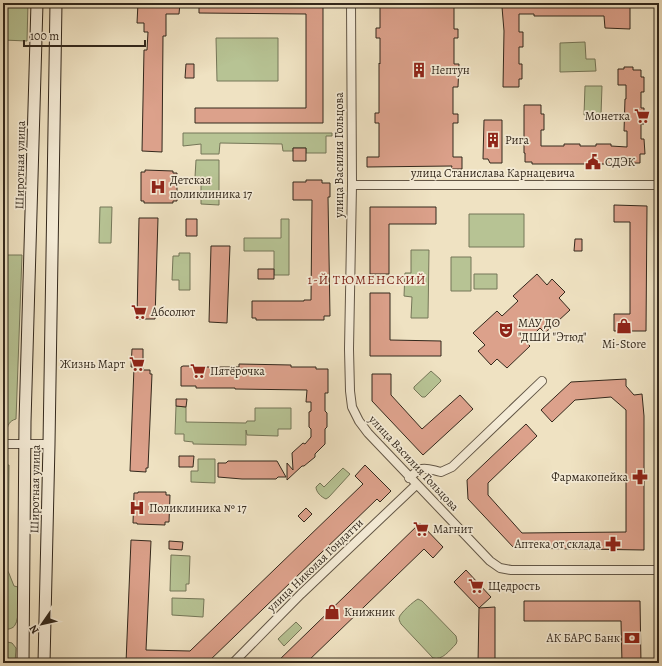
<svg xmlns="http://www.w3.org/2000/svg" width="662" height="666" viewBox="0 0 662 666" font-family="Alegreya,serif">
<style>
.green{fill:#b7c394;stroke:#757658}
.building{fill:#dca18b;stroke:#33281c}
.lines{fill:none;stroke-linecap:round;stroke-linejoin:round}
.minor-casing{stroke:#625646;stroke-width:10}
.secondary-casing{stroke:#33281c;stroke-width:13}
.minor{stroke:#f5ecd7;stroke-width:8}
.secondary{stroke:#f5ecd7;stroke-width:11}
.labels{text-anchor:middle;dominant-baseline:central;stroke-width:3.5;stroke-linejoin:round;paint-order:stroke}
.poi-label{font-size:12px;fill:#33281c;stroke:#f5ecd7;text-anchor:start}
.street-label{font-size:12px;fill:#33281c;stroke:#f5ecd7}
.neighbourhood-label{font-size:13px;letter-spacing:1px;fill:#7a1f14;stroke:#f5ecd7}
</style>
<rect width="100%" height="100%" fill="#efe2c2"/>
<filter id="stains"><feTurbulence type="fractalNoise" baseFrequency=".005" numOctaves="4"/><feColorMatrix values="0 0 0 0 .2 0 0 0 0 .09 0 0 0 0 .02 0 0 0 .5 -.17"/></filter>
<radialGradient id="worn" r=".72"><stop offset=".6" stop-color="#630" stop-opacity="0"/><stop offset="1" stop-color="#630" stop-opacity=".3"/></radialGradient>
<path class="green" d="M3,3h25l-1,38 -24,-1z
M216,38h62v43h-61z
M585,42l1,17h9l1,12 -36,1v-29z
M585,86h17l-1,29h-17z
M183,133h149v3h-6v17h-20v-5h-13v3h-10l-1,-7 -62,-1 -1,11h-18v-10l-18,2z
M196,160h23v45l-18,-1v-26l-6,-1z
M100,207h12l-1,36h-12z
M469,214h55v33h-55z
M281,219h8v56h-15v-24h-30v-13h37z
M411,250h18l-1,68h-17l1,-21 -8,-1 1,-23h6z
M179,253h11v37h-11v-10h-7l1,-24h6z
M3,255h19l-6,164c-7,2 -8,6 -10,13h-3z
M451,257h20v34h-20z
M474,274h23v15h-23z
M431,371l9,8 1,2 -16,16h-3l-8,-8v-2z
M176,406l10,1v15l60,1 1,-2h8v-13h36v21h-13v7l-31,-1 -1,-5v15l-53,-1v-2l-9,-1v-7h-9z
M198,459h17v24l-24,-1v-11h7z
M3,465h6l-1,106 6,15 4,1c0,8 2,31 -3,38 -2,4 -7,4 -11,5z
M343,468l7,6 -21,23 -3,2c-5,-2 -10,-7 -10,-12l4,-4 4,4z
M171,555l19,1 -1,28h-3v7h-16z
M172,598l32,1 -1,18 -31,-2z
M418,599l4,2 34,35 1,5 -1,3c-6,6 -14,17 -23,14l-32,-34c-1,-2 -2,-4 -2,-6 1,-5 15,-17 19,-19z
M296,622l6,6 -18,18 -6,-7z
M3,641l9,2 4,5 -1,15h-12z"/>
<path class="building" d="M138,3h42l-1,11h-13v22h-3l-1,116 -20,-1 2,-101h3l1,-18h-4v-9h-7z
M199,3h124v120h-128v-15h111v-94l-107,-1z
M503,3h127v26l-25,-1 -1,-12h-70v-2h-15v18h4v15h-4v17h3v15h-3v8h-16l1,-56 -2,-24h1z
M380,7h74v22h4v9h-4v26h5l-1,23h-5v27h5v9h-5v34h9v12h-11l1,-3 -85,1v-10h12v-34h-4v-10h4v-50l1,1v-26h-4v-10h4z
M186,64h8v14h-9z
M624,67h9v3h8v7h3v15h-3v16h3v16h-3v15h3l1,15h-5v9h-7v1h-101v-2h-7v-9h-1v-48h17v9h3v16h-3v16h23v-2h16v2h16v-2h15v2l16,1v-16h-3l1,-32h1v-14h-8v-16h6z
M484,120h18v43h-12l-2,-4h-5z
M293,148h13v13h-13z
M145,170l28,1v2h4v28h-4v2h-29v-2h-3v-29h4z
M306,180h16v3h8v14h-2l2,119h-6v4h-68v-2h-4v-17h52v-1h7l1,-100h-19v-18h13z
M614,205l33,1 -1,125h-32v-17h16v-92h-16z
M370,207h66v17h-47v50h-19z
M139,218h19l-3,101h-18z
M186,219h11v17h-11z
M575,239h7v12h-8z
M211,246h19l-3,77 -18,-1z
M258,269h16v10h-16z
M537,274l10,11 5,-6 13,13 -6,6 11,12 -25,23 -5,-5 -14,14 4,4 -23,22 -10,-9 -6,6 -13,-14 7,-6 -12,-12 24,-22 5,5 16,-15 -5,-5z
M370,293h20v47l51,1v15h-71z
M132,349h11v21h7v4h2l-4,94h-2v4l-16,-1 4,-104h-3z
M239,364l52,1v2h25v2h12v24h-3v18l2,2v14l-2,2v15l-10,10v3l-11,9h-2l-15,14v-17l6,7 -1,-17 11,-10 2,1 6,-7v-8l-2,-2v-15l2,-1v-9h-5l1,-12 -72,-1v-1h-39v-2h-15v-19l2,-1h9v1h47z
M372,374h19v21l31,34 38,-34 13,14 -50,46 -51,-54z
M626,379v7l8,9 8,-1 2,22v134l-130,-2 -46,-49 -1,-19 59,-56 11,12 -49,47v12l34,38 104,-1v-122l-15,-13 -36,3 -23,22 -11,-12 30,-28z
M176,399h11l-1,8 -10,-1z
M179,456h15l-1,11h-14z
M228,461h49l9,16h-8l-2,2h-34l-24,-2v-14h8z
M365,465l26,26 -11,11 -3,-3 -170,164h-81l5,-123 20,1 -5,109 44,1 173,-167 -8,-8z
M138,492h28v3h4l-1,27h-4v3l-28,-1v-1h-4l1,-30h4z
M306,508l6,6 -8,8 -6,-6z
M420,523l23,24 -10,11 -9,-9 -118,114h-30z
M169,541l14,1 -1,8 -13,-1z
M466,570l25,27 -12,11 -25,-26z
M524,601h116l1,62h-19l-1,-42h-97z
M495,607v56h-17l1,-55z"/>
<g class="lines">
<defs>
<path id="minor" d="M351,3l1,182 -3,164 1,42 2,16 7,14 9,12 122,128 10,7 11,2h148
M352,185h307
M3,444h46
M409,478c14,-13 15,-10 32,-6l11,-5 90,-86
M233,663l68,-69 115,-109"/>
<path id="secondary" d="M23,663l2,-241 12,-419
M44,663l5,-219 7,-441"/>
</defs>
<use href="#minor" class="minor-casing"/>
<use href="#secondary" class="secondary-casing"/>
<use href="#minor" class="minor"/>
<use href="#secondary" class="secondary"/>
</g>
<defs>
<symbol id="building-bare" viewBox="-9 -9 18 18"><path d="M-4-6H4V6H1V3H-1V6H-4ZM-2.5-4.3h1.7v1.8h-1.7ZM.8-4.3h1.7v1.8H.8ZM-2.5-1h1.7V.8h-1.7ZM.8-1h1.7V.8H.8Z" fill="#8f2418" stroke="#f5ecd7" stroke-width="2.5" paint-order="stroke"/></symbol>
<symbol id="supermarket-bare" viewBox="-9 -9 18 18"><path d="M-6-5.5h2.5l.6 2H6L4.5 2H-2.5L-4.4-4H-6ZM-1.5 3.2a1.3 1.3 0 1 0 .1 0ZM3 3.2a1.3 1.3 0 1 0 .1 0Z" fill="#8f2418" stroke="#f5ecd7" stroke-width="2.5" paint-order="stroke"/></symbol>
<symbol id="civic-bare" viewBox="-9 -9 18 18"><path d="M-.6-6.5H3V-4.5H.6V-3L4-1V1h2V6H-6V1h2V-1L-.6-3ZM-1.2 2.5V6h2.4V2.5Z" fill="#8f2418" stroke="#f5ecd7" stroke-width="2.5" paint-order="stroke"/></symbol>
<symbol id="hospital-bare" viewBox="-9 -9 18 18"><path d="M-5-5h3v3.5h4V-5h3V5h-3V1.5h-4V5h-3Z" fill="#8f2418" stroke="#f5ecd7" stroke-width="2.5" paint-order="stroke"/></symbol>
<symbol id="shop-bare" viewBox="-9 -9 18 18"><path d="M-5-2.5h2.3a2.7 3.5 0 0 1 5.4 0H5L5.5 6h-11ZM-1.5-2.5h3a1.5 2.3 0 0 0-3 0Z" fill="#8f2418" stroke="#f5ecd7" stroke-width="2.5" paint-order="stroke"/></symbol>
<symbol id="theatre-bare" viewBox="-9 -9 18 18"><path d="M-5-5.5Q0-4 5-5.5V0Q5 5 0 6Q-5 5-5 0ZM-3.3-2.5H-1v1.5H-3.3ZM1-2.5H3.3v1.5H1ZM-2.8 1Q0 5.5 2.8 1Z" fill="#8f2418" stroke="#f5ecd7" stroke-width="2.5" paint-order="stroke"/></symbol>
<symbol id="pharmacy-bare" viewBox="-9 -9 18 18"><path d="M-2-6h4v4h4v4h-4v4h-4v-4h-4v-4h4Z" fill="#8f2418" stroke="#f5ecd7" stroke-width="2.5" paint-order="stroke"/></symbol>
<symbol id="bank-bare" viewBox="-9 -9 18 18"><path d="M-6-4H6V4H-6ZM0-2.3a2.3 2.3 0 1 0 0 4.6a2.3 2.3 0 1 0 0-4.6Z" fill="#8f2418" stroke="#f5ecd7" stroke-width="2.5" paint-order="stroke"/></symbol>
</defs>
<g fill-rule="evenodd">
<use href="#building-bare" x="408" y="59" width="22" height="22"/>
<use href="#supermarket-bare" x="631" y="105" width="22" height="22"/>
<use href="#building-bare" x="482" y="129" width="22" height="22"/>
<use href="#civic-bare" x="582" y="151" width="22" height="22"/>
<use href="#hospital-bare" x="147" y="176" width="22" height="22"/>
<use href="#supermarket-bare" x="128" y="301" width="22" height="22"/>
<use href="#shop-bare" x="613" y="315" width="22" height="22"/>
<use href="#theatre-bare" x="495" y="319" width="22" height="22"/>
<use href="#supermarket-bare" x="126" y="353" width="22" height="22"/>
<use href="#supermarket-bare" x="187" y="360" width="22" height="22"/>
<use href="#pharmacy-bare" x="629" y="466" width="22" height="22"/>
<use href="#hospital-bare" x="126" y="497" width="22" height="22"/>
<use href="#supermarket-bare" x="410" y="518" width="22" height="22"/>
<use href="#pharmacy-bare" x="602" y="533" width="22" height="22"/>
<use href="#supermarket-bare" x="465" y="575" width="22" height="22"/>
<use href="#shop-bare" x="321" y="601" width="22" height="22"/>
<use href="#bank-bare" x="621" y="627" width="22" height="22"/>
</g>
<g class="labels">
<g class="poi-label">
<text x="431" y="70">Нептун</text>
<text x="630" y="116" text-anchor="end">Монетка</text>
<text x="505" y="140">Рига</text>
<text x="605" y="162">СДЭК</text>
<text x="170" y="180">Детская<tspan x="170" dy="14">поликлиника 17</tspan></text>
<text x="151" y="312">Абсолют</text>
<text x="518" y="323">МАУ ДО<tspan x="518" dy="14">"ДШИ "Этюд"</tspan></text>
<text x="624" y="344" text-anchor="middle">Mi-Store</text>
<text x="125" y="364" text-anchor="end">Жизнь Март</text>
<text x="210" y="371">Пятёрочка</text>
<text x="628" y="477" text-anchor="end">Фармакопейка</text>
<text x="149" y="508">Поликлиника № 17</text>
<text x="433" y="529">Магнит</text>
<text x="601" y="544" text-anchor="end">Аптека от склада</text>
<text x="488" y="586">Щедрость</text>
<text x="344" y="612">Книжник</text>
<text x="620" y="638" text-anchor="end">АК БАРС Банк</text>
</g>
<g class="street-label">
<text transform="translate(339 155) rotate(-90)">улица Василия Гольцова</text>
<text transform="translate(20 165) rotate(-89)">Широтная улица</text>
<text x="493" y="173">улица Станислава Карнацевича</text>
<text transform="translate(414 463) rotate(47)">улица Василия Гольцова</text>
<text transform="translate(35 489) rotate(-89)">Широтная улица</text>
<text transform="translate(315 565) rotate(-44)">улица Николая Гондатти</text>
</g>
<g class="neighbourhood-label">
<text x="367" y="279">1-Й ТЮМЕНСКИЙ</text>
</g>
</g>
<rect width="662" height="666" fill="none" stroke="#efe2c2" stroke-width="16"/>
<rect x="4" y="4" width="654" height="658" fill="none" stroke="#33281c" stroke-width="2"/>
<rect x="8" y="8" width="646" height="650" fill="none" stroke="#33281c"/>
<g transform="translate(42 624) rotate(236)" stroke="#f5ecd7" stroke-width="3" paint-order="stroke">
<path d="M0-3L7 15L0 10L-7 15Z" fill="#33281c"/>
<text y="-6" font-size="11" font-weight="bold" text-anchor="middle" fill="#33281c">N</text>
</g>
<path d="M24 40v6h121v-6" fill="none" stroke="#33281c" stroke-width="2"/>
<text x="30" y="40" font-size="12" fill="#33281c" stroke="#f5ecd7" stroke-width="3" paint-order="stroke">100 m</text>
<rect width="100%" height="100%" filter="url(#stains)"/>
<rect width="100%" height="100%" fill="url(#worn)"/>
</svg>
